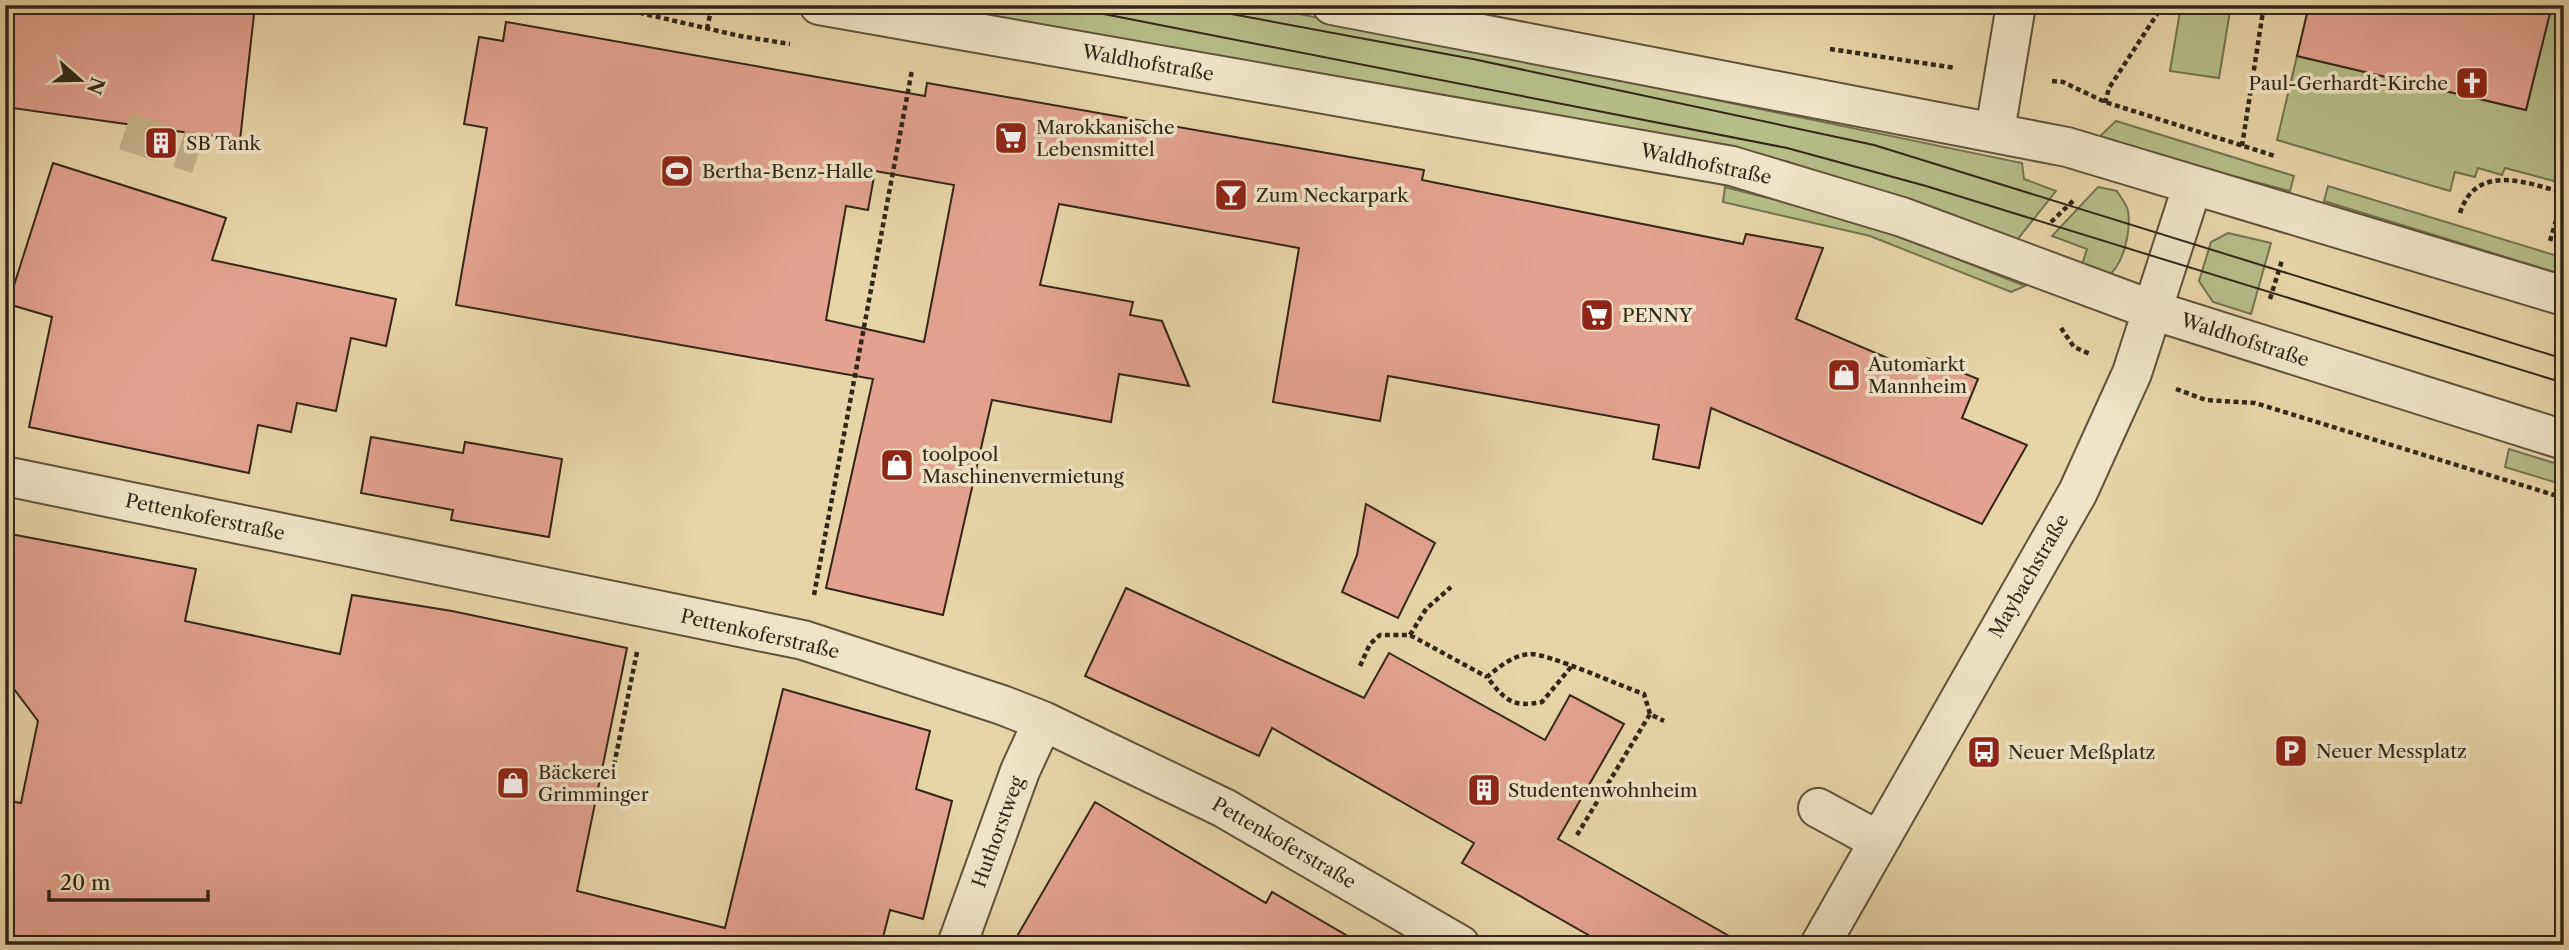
<svg xmlns="http://www.w3.org/2000/svg" width="2569" height="950" viewBox="0 0 2569 950" font-family="'Libre Caslon Text',serif">
<style>
.green{fill:#b5bd89;stroke:#747250;stroke-width:2}
.building{fill:#e3a291;stroke:#332618;stroke-width:2;fill-rule:evenodd}
.lines{fill:none;stroke-linecap:round;stroke-linejoin:round}
.minor-tunnel{stroke:#c4b18c;stroke-width:38;stroke-dasharray:38 19;stroke-linecap:butt}
.minor-casing{stroke:#60523c;stroke-width:42}
.path{stroke:#332618;stroke-width:4.5;stroke-dasharray:5 3.5;stroke-linecap:butt}
.minor{stroke:#f0e3c7;stroke-width:38}
.tram{stroke:#332618;stroke-width:2}
.labels{text-anchor:middle;dominant-baseline:central;stroke-width:7;stroke-linejoin:round;paint-order:stroke}
.street-label{font-size:19px;fill:#332618;stroke:#f0e3c7}
.poi-label{font-size:19px;fill:#332618;stroke:#f0e3c7;text-anchor:start}
</style>
<rect width="100%" height="100%" fill="#e8d4a9"/>
<filter id="stains"><feTurbulence type="fractalNoise" baseFrequency=".00286" numOctaves="4"/><feColorMatrix values="0 0 0 0 .2 0 0 0 0 .09 0 0 0 0 .02 0 0 0 .5 -.17"/></filter>
<radialGradient id="worn" r=".72"><stop offset=".6" stop-color="#630" stop-opacity="0"/><stop offset="1" stop-color="#630" stop-opacity=".3"/></radialGradient>
<path class="green" d="M905,5h350l767,158 2,16 32,12 -39,49 -231,-79 -279,-53z
M2181,5h50l-12,73 -49,-7z
M2552,5h12v142l-10,34 -49,-13 -3,7 -24,-7 -3,9 -20,-5 -5,19 -173,-51 20,-84 229,54z
M2116,121l178,55 -4,15 -194,-51z
M2328,186l236,72v17l-240,-74z
M1725,187l150,39 150,60 -14,6 -141,-56 -147,-34z
M2098,187l19,4c3,6 10,13 11,20 3,19 -4,53 -20,65l-27,-8 6,-19 -35,-13z
M2228,233l43,10 -20,71 -38,-12 -14,-21 12,-39z
M2509,449l55,17v19l-59,-18z"/>
<path class="building" d="M5,5h250l-15,135 -235,-33z
M2309,5h243l-26,105 -229,-54z
M506,22l419,74 2,-13 497,87 -2,10 321,64 3,-10 77,14 -27,71 124,53 7,-14 51,21 -16,39 65,27 -45,79 -271,-116 -12,60 -46,-9 6,-34 -271,-49 -8,45 -107,-19 26,-154 -240,-44 -19,81 93,17 -3,13 32,6 27,65 -70,-12 -8,48 -119,-22 -49,215 -117,-27 47,-209 -417,-74 31,-177 -23,-4 15,-87 24,4zM875,171l79,14 -30,157 -98,-22 20,-114 22,4z
M53,163l173,55 -14,42 184,39 -10,47 -35,-8 -15,73 -39,-8 -6,29 -33,-7 -9,48 -220,-46 23,-110 -44,-13z
M371,437l92,16 2,-11 97,17 -13,78 -98,-17 2,-10 -92,-17z
M1366,504l69,39 -37,75 -56,-26 15,-37z
M5,533l191,36 -11,52 155,33 12,-59 100,16 175,37 -50,243 148,37 58,-239 147,42 -14,58 36,12 -29,118 -33,-9 -9,35h-876v-145l16,3 17,-82 -33,-44z
M1126,588l238,110 25,-45 156,87 25,-45 54,29 -66,115 187,106h-139l-144,-82 12,-20 -202,-115 -13,28 -174,-80z
M1095,802l171,101 6,-11 91,53h-351z"/>
<g class="lines">
<path class="minor-tunnel" d="M125,131l73,24"/>
<defs>
<path id="minor" d="M819,5l913,161 170,51 250,93 412,130
M1332,5l735,142 497,149
M1995,131l21,-126
M5,476l798,164 199,65 41,16 181,87 236,137
M1818,808l61,33
M957,945l63,-174 23,-50
M1820,945l258,-453 54,-119 60,-186"/>
</defs>
<use href="#minor" class="minor-casing"/>
<path class="path" d="M606,5l134,31 50,8
M707,29l5,-24
M1830,49l126,19
M2052,81l11,1 42,20 170,54
M2105,103l4,-15 54,-83
M2242,146l22,-141
M2460,213c16,-50 65,-31 104,-20
M2051,222l24,-23
M2550,241l14,-48
M2270,299l12,-39
M2061,328l13,19 16,7
M2176,389l30,11 49,3 309,95
M814,595l98,-525
M1410,635l16,-26 25,-22
M1360,666l10,-22 10,-9h30l77,42
M1571,667l-29,35c-30,6 -37,-2 -55,-25 12,-10 26,-22 43,-23 17,-1 93,33 114,40l6,20
M601,777l10,3 26,-128
M1577,835l73,-121 14,7"/>
<use href="#minor" class="minor"/>
<path class="tram" d="M1058,5l729,143 139,38 638,197
M1183,5l290,54 401,86 690,214"/>
</g>
<defs>
<symbol id="church-square" viewBox="-11 -11 22 22"><rect x="-9" y="-9" width="18" height="18" rx="4" fill="#8f2418" stroke="#f0e3c7"/><path d="M-1.2-6h2.4v3.5h3.3v2.4h-3.3V6h-2.4V-.1h-3.3v-2.4h3.3Z" fill="#fff"/></symbol>
<symbol id="supermarket-square" viewBox="-11 -11 22 22"><rect x="-9" y="-9" width="18" height="18" rx="4" fill="#8f2418" stroke="#f0e3c7"/><path d="M-6-5.5h2.5l.6 2H6L4.5 2H-2.5L-4.4-4H-6ZM-1.5 3.2a1.3 1.3 0 1 0 .1 0ZM3 3.2a1.3 1.3 0 1 0 .1 0Z" fill="#fff"/></symbol>
<symbol id="building-square" viewBox="-11 -11 22 22"><rect x="-9" y="-9" width="18" height="18" rx="4" fill="#8f2418" stroke="#f0e3c7"/><path d="M-4-6H4V6H1V3H-1V6H-4ZM-2.5-4.3h1.7v1.8h-1.7ZM.8-4.3h1.7v1.8H.8ZM-2.5-1h1.7V.8h-1.7ZM.8-1h1.7V.8H.8Z" fill="#fff"/></symbol>
<symbol id="stadium-square" viewBox="-11 -11 22 22"><rect x="-9" y="-9" width="18" height="18" rx="4" fill="#8f2418" stroke="#f0e3c7"/><path d="M0-5a6.5 5 0 1 0 0 10a6.5 5 0 1 0 0-10ZM-3.5-1.8h7v3.6h-7Z" fill="#fff"/></symbol>
<symbol id="bar-square" viewBox="-11 -11 22 22"><rect x="-9" y="-9" width="18" height="18" rx="4" fill="#8f2418" stroke="#f0e3c7"/><path d="M-6-5H6L.8 .8V4.5H3.5V6h-7V4.5H-.8V.8Z" fill="#fff"/></symbol>
<symbol id="shop-square" viewBox="-11 -11 22 22"><rect x="-9" y="-9" width="18" height="18" rx="4" fill="#8f2418" stroke="#f0e3c7"/><path d="M-5-2.5h2.3a2.7 3.5 0 0 1 5.4 0H5L5.5 6h-11ZM-1.5-2.5h3a1.5 2.3 0 0 0-3 0Z" fill="#fff"/></symbol>
<symbol id="parking-square" viewBox="-11 -11 22 22"><rect x="-9" y="-9" width="18" height="18" rx="4" fill="#8f2418" stroke="#f0e3c7"/><path d="M-3.5-5.5H1a3.5 3.5 0 0 1 0 7H-1V5.5H-3.5ZM-1-3.4V-.6H.8a1.4 1.4 0 0 0 0-2.8Z" fill="#fff"/></symbol>
<symbol id="bus-square" viewBox="-11 -11 22 22"><rect x="-9" y="-9" width="18" height="18" rx="4" fill="#8f2418" stroke="#f0e3c7"/><path d="M-5-6H5V4H4V6H2V4H-2V6H-4V4H-5ZM-3.5-4V0h7V-4ZM-3.5 1.2v1.5H-2V1.2ZM2 1.2v1.5H3.5V1.2Z" fill="#fff"/></symbol>
</defs>
<g fill-rule="evenodd">
<use href="#church-square" x="2453" y="64" width="38" height="38"/>
<use href="#supermarket-square" x="992" y="119" width="38" height="38"/>
<use href="#building-square" x="142" y="124" width="38" height="38"/>
<use href="#stadium-square" x="658" y="152" width="38" height="38"/>
<use href="#bar-square" x="1212" y="176" width="38" height="38"/>
<use href="#supermarket-square" x="1578" y="296" width="38" height="38"/>
<use href="#shop-square" x="1825" y="356" width="38" height="38"/>
<use href="#shop-square" x="878" y="446" width="38" height="38"/>
<use href="#parking-square" x="2272" y="732" width="38" height="38"/>
<use href="#bus-square" x="1965" y="733" width="38" height="38"/>
<use href="#shop-square" x="494" y="764" width="38" height="38"/>
<use href="#building-square" x="1465" y="771" width="38" height="38"/>
</g>
<g class="labels">
<g class="street-label">
<text transform="translate(1148 63) rotate(10)">Waldhofstraße</text>
<text transform="translate(1706 164) rotate(12)">Waldhofstraße</text>
<text transform="translate(2245 340) rotate(18)">Waldhofstraße</text>
<text transform="translate(205 517) rotate(12)">Pettenkoferstraße</text>
<text transform="translate(2029 576) rotate(-60)">Maybachstraße</text>
<text transform="translate(760 634) rotate(13)">Pettenkoferstraße</text>
<text transform="translate(998 832) rotate(-70)">Huthorstweg</text>
<text transform="translate(1284 843) rotate(30)">Pettenkoferstraße</text>
</g>
<g class="poi-label">
<text x="2448" y="83" text-anchor="end">Paul-Gerhardt-Kirche</text>
<text x="1036" y="127">Marokkanische<tspan x="1036" dy="22">Lebensmittel</tspan></text>
<text x="186" y="143">SB Tank</text>
<text x="702" y="171">Bertha-Benz-Halle</text>
<text x="1256" y="195">Zum Neckarpark</text>
<text x="1622" y="315">PENNY</text>
<text x="1868" y="364">Automarkt<tspan x="1868" dy="22">Mannheim</tspan></text>
<text x="922" y="454">toolpool<tspan x="922" dy="22">Maschinenvermietung</tspan></text>
<text x="2316" y="751">Neuer Messplatz</text>
<text x="2008" y="752">Neuer Meßplatz</text>
<text x="538" y="772">Bäckerei<tspan x="538" dy="22">Grimminger</tspan></text>
<text x="1508" y="790">Studentenwohnheim</text>
</g>
</g>
<rect width="2569" height="950" fill="none" stroke="#e8d4a9" stroke-width="28"/>
<rect x="7" y="7" width="2555" height="936" fill="none" stroke="#332618" stroke-width="3.5"/>
<rect x="14" y="14" width="2541" height="922" fill="none" stroke="#332618" stroke-width="2"/>
<g transform="translate(80 80) rotate(110)" stroke="#f0e3c7" stroke-width="5" paint-order="stroke">
<path d="M0-5L12 26L0 18L-12 26Z" fill="#332618"/>
<text y="-10" font-size="19" font-weight="bold" text-anchor="middle" fill="#332618">N</text>
</g>
<path d="M49 890v10h159v-10" fill="none" stroke="#332618" stroke-width="3.5"/>
<text x="60" y="890" font-size="21" fill="#332618" stroke="#f0e3c7" stroke-width="5" paint-order="stroke">20 m</text>
<rect width="100%" height="100%" filter="url(#stains)"/>
<rect width="100%" height="100%" fill="url(#worn)"/>
</svg>
